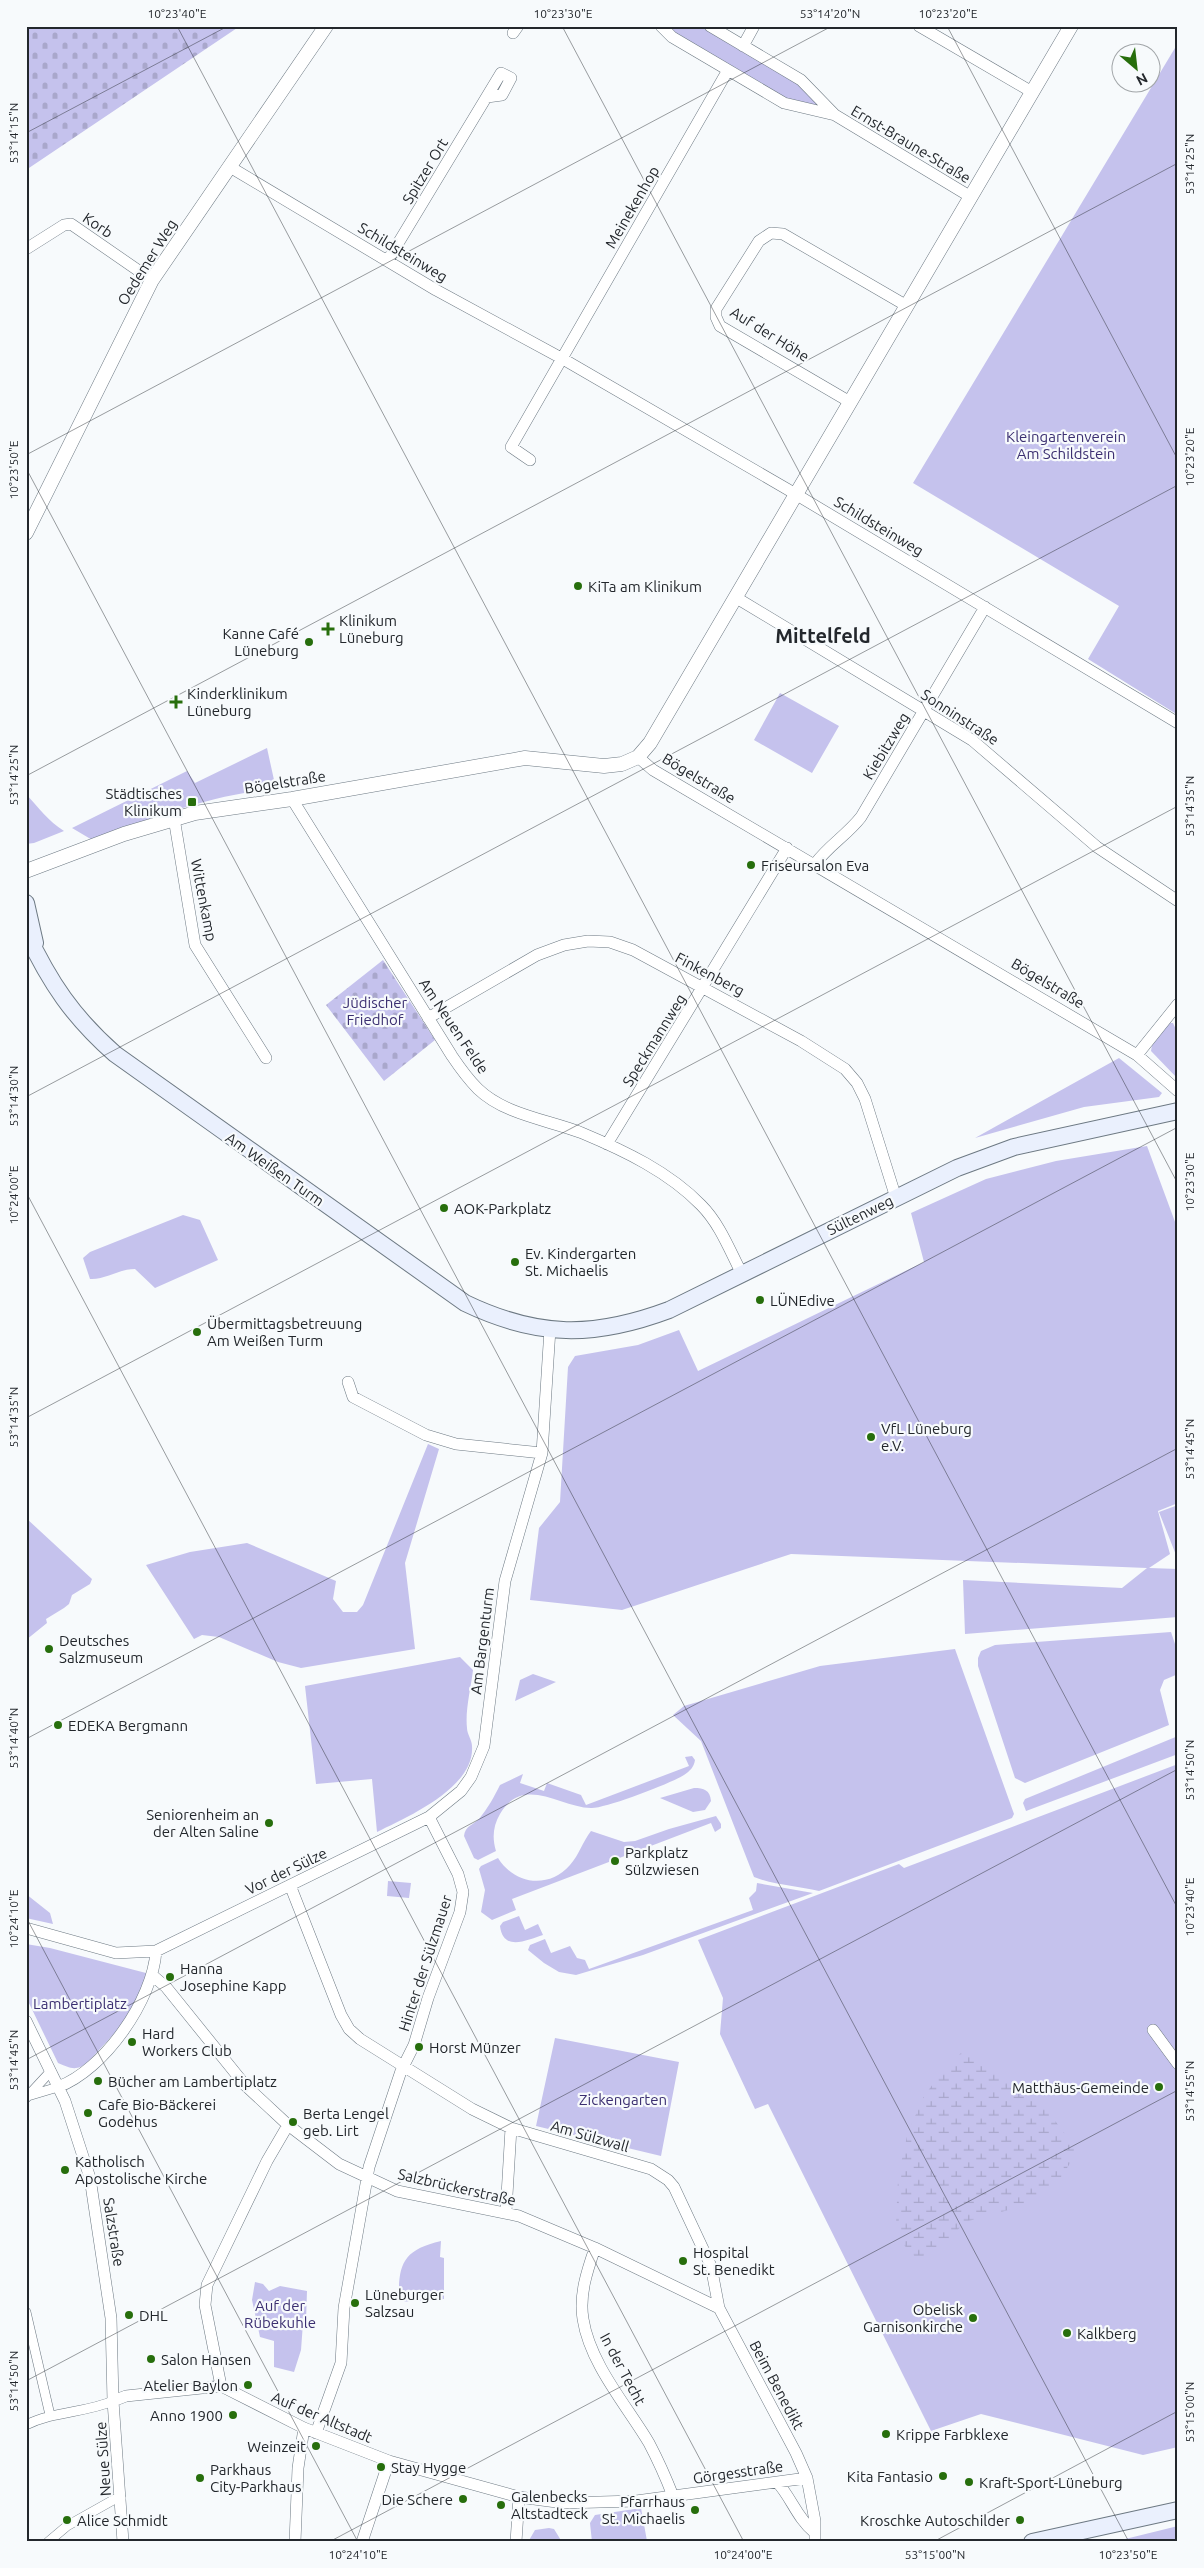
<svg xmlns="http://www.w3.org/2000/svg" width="1204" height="2568" viewBox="0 0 1204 2568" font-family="Ubuntu,sans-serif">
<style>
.green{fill:#c5c2ed}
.wetland{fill:url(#wetland-marsh)}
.cemetery{fill:url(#cemetery-stones)}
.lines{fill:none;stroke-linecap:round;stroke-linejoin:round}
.pedestrian-casing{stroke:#6d7983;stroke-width:10}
.minor-casing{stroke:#6d7983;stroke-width:12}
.tertiary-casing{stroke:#6d7983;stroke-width:15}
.secondary-casing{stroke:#6d7983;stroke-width:18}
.pedestrian{stroke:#fff;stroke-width:9}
.minor{stroke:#fff;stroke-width:11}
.tertiary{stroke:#fff;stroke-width:14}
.secondary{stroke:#eaf0fd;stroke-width:16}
.ticks{fill:none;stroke:#23272c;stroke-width:1;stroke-opacity:0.45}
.poi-dot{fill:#276e0c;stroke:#f7fafc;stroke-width:2}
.labels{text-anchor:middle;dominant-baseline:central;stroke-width:4.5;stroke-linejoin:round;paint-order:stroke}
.street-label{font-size:15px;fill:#23272c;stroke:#f7fafc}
.park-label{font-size:15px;fill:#3b2f71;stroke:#f7fafc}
.poi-label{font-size:15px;fill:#23272c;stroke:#f7fafc;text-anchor:start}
.district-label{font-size:20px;font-weight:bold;fill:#23272c;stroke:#f7fafc}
.neatline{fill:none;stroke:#23272c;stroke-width:2}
.ticks-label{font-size:12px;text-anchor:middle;fill:#23272c}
</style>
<defs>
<pattern id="wetland-marsh" width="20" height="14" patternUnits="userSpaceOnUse" patternTransform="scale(1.25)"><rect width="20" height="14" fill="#c5c2ed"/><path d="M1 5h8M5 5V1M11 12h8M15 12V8" fill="none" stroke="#a9a7cb"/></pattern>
<pattern id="cemetery-stones" width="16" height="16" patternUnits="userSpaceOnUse" patternTransform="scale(1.25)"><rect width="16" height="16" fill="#c5c2ed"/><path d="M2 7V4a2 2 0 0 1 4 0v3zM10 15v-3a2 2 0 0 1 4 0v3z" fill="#a9a7cb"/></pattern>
</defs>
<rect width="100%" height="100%" fill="#f7fafc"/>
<path class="green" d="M666,26h37l95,57 27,27 -41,-11 -109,-65z
M1178,43v672l-90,-56 31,-53 -206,-123z
M780,693l59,33 -27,47 -58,-33z
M267,748l9,41c-63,5 -124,28 -182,52l-22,-13 115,-57 8,12z
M26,794c13,14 22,27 38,37l-30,12 -8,1z
M1168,1023h5l5,11v45l-27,-28 1,-6z
M1119,1058l43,35 -3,4 -75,10 -109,31z
M1147,1146l31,84v273l-20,8 12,43 -21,14 29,1v48l-213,17 -2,-54 159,8 25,-20 -356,-14 -169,56 -92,-10 9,-72 21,-26 8,-135 7,-11 63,-11 41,-15 19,41 226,-109 -13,-49 75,-34 70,-18z
M183,1215l17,5 18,40 -63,28 -20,-19c-16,0 -30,11 -45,10l-7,-21 7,-6z
M428,1444l11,5 -34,114 10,86 -114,19 -23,-6 -59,-25 -17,-2 -8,4 -48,-74 44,-13 57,-9 89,38 -3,18 10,13h14l6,-7z
M1178,1505v55l-19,-48z
M26,1518l66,61 -2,5 -18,11 -3,9 -5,4 -18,11 1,4 -21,17z
M1171,1632l7,21v21l-14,6 -4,10 9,35 -144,58 -10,-5 -37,-112v-8l3,-7 14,-6z
M955,1649l59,165 -2,4 -193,73c-21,-5 -45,-6 -65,-14l-53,-136 -28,-26 11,-9 136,-40z
M460,1657l13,13c-2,18 -8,40 -6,58 0,6 5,12 5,18 3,42 -65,71 -95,86l-5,-53 -56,5 -11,-98z
M533,1674l23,8 -41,19 5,-21z
M1178,1736v18l-152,57 -3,-8 2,-4z
M692,1756l3,4c-1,7 -5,11 -11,15 -12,8 -80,34 -93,33 -30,0 -68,-34 -91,6 -7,12 -8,24 -4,37l-18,9 -4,-2 -10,-22c1,-10 9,-11 15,-17 9,-11 15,-22 21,-34l23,-11 -3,9 24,8 3,-8 34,12 5,10 103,-39 -4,-9z
M1178,1764v683l-35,8 -162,-41 -50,17 -163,-327 -13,5 -35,-75 3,-36 -25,-58 201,-76 5,4z
M694,1788c10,0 16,2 17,13l-6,9 -12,2 -33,-14z
M716,1816l5,8v4l-6,4 -4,-9 -199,76 4,11 -24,10 -11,-8 4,-22 -6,-21 2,-3 17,-8c17,27 51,31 72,7 9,-10 13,-24 21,-34l33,11 11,-1 34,-12z
M388,1881l23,2 -2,15 -22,-2z
M757,1883l56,10 -170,62 -67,20 -17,-3 -15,-9 -16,-13 2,-5 15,-6 6,14 19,-7 7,12 8,2 4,9 164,-59 -4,-12 7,-7z
M26,1894l24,19 3,11 -27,-6z
M519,1916l6,14 13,-6 5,11c-16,5 -40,17 -43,-9l3,-4z
M26,1944l24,4 96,25c6,25 -42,71 -58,89 -12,10 -18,6 -30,1l-32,-66z
M555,2038l124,24 -18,94 -125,-30z
M441,2241l-1,16 4,1v41l-45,3c-1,-37 3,-52 42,-61z
M255,2282l8,2 6,7 11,-5 27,5 -1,30 -3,2 -2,27 -7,22 -20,-5v-26l-14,-4 -8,-37z
M641,2508l6,33 -55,1 -2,-19 5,-8z
M1178,2526v16h-65z
M549,2528l5,1 8,13h-34l7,-12z"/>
<path class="wetland" d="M967,2048l79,61 32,42 -22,34 -30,20 -61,17 -28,30 -21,6 -12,-13 -8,-21 2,-47 10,-45 16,-36 24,-32z"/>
<path class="cemetery" d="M26,26h214l-214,144z
M383,960l52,80 -51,41 -58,-76z"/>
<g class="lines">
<defs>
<path id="pedestrian" d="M28,2096l30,-9
M26,2098l25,-27
M26,2312l24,103
M26,2425c28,-14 59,-12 87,-24
M48,2542l19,-16 48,-27 6,-1"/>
<path id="minor" d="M661,26l11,11 112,66 51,12
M710,26l91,54 34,35 136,82
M919,26l113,66
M513,33l5,-7
M743,46l11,-20
M230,167l206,123 127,69 224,130 391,234
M26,249l38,-24 7,-1 81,56
M388,260l113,-187 10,5 -9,17 -15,2
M850,402l-130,-76 -4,-9v-8l43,-68 12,-8 12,1 124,72
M530,460l-19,-13 217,-377
M735,597l237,143 125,107 81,54
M638,757l15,13 484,285 41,36
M292,799l160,257c8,12 16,23 26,33 27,26 71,31 104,44 43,18 87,39 119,72 19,19 29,46 41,69
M174,818l21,127 71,113
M815,864c13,-18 32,-29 46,-47l124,-210
M428,1018l109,-63 27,-10 24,-4 22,1 23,8 168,91 44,28 12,14 8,16 31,99
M1137,1055l41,-51
M607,1144l180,-296
M348,1382l5,15 73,38 30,9 86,9
M290,1885l51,130 8,14 11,10 112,70 39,19 140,41 17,11 6,7 37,79 8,42 77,145 11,25 8,43v21
M26,1928l90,25 40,-2 273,-134 32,-26 10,-14 13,-31 21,-165 37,-128 8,-124
M152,1975l14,12 79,98 43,40 51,39 58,27 122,25 76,32 124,60
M26,2021l39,80 25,77 21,140 2,83 10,141
M1153,2030l25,34
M58,2087c46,-17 95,-87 98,-136
M506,2212l5,-84
M595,2248c-8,23 -16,47 -12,71 7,45 44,87 66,124 9,17 17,35 24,53
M221,2386l-16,-81 2,-20 60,-124 21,-36
M113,2401l13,-5 95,-10 83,42 85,33 130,36 45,6 72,-2 171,-23
M316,2433l25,-70 3,-55 25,-141 32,-96 13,-26 14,-47 32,-86 3,-20 -5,-18 -29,-57
M777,2482c14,15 20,36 37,50
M295,2542l3,-74 6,-40
M362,2542l27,-81
M516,2542l3,-45"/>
<path id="tertiary" d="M26,533l126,-253 174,-254
M26,871l98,-37 71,-21 97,-14 233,-41 79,8 18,-2 16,-7 12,-14 421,-717"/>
<path id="secondary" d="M26,903l9,40
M26,932c24,51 47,85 89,122l350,249c73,35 129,35 204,7l288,-142 57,-21 164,-36
M1032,2542l146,-32"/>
</defs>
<use href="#pedestrian" class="pedestrian-casing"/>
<use href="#minor" class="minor-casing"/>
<use href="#tertiary" class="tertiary-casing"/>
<use href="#secondary" class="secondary-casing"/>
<use href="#pedestrian" class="pedestrian"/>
<use href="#minor" class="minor"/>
<use href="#tertiary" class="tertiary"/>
<use href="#secondary" class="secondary"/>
</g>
<path class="ticks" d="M177,26l1001,1883M562,26l616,1158M947,26l231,434M26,133l202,-107M26,455l806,-429M26,468l1103,2074M26,776l1152,-613M26,1097l1152,-612M26,1192l718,1350M26,1418l1152,-612M26,1739l1152,-612M26,1917l332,625M26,2060l1152,-612M26,2381l1152,-612M329,2542l849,-452M933,2542l245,-131"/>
<g class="poi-dot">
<circle cx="578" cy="586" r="5"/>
<path d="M325.5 621.5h5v5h5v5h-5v5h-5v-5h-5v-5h5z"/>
<circle cx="309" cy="642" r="5"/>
<path d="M173.5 694.5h5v5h5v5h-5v5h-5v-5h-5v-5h5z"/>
<rect x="187" y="797" width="10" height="10" rx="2.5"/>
<circle cx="751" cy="865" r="5"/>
<circle cx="444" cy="1208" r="5"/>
<circle cx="515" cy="1262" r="5"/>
<circle cx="760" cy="1300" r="5"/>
<circle cx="197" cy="1332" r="5"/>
<circle cx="871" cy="1437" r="5"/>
<circle cx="49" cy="1649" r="5"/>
<circle cx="58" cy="1725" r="5"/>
<circle cx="269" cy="1823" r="5"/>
<circle cx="615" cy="1861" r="5"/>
<circle cx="170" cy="1977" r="5"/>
<circle cx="132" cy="2042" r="5"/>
<circle cx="419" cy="2047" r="5"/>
<circle cx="98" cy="2081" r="5"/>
<circle cx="1159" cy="2087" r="5"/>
<circle cx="88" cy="2113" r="5"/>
<circle cx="293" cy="2122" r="5"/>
<circle cx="65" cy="2170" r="5"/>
<circle cx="683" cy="2261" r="5"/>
<circle cx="355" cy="2303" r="5"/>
<circle cx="129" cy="2315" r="5"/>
<circle cx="973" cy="2318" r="5"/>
<circle cx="1067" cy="2333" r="5"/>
<circle cx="151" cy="2359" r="5"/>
<circle cx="248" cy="2385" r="5"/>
<circle cx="233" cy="2415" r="5"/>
<circle cx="886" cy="2434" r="5"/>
<circle cx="316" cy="2446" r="5"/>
<circle cx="381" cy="2467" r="5"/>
<circle cx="943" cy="2476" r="5"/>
<circle cx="200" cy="2478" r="5"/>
<circle cx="969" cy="2482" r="5"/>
<circle cx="463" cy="2499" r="5"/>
<circle cx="501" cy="2505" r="5"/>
<circle cx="695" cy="2510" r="5"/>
<circle cx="67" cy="2520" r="5"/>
<circle cx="1020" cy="2520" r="5"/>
</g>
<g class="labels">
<g class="street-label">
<text transform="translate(911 144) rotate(31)">Ernst-Braune-Straße</text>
<text transform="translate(425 171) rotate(-59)">Spitzer Ort</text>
<text transform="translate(632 207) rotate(-60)">Meinekenhop</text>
<text transform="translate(98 225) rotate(34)">Korb</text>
<text transform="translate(403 252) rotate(31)">Schildsteinweg</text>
<text transform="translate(147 262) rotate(-58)">Oedemer Weg</text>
<text transform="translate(770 334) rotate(32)">Auf der Höhe</text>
<text transform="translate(879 526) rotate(31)">Schildsteinweg</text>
<text transform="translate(960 717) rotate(33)">Sonninstraße</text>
<text transform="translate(886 746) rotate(-59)">Kiebitzweg</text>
<text transform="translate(699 778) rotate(31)">Bögelstraße</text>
<text transform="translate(285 782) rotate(-9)">Bögelstraße</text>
<text transform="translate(204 900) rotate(79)">Wittenkamp</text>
<text transform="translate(710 974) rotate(28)">Finkenberg</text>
<text transform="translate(1048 983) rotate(31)">Bögelstraße</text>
<text transform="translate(454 1026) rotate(56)">Am Neuen Felde</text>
<text transform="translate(654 1040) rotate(-58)">Speckmannweg</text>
<text transform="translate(275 1169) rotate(35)">Am Weißen Turm</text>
<text transform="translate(860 1215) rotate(-26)">Sültenweg</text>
<text transform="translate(482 1641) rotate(-83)">Am Bargenturm</text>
<text transform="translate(286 1871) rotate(-26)">Vor der Sülze</text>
<text transform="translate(425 1963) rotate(-72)">Hinter der Sülzmauer</text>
<text transform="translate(590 2136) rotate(16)">Am Sülzwall</text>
<text transform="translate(457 2187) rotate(13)">Salzbrückerstraße</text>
<text transform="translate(114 2232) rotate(81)">Salzstraße</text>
<text transform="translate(623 2369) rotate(62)">In der Techt</text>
<text transform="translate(777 2385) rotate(62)">Beim Benedikt</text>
<text transform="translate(322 2417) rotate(23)">Auf der Altstadt</text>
<text transform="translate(103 2459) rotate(-94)">Neue Sülze</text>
<text transform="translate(738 2472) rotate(-8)">Görgesstraße</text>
</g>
<g class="park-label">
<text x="1066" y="436">Kleingartenverein<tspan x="1066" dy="17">Am Schildstein</tspan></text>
<text x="375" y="1002">Jüdischer<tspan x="375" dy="17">Friedhof</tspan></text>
<text x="80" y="2003">Lambertiplatz</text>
<text x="623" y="2099">Zickengarten</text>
<text x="280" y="2305">Auf der<tspan x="280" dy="17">Rübekuhle</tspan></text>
</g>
<g class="poi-label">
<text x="588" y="586">KiTa am Klinikum</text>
<text x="339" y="620">Klinikum<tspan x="339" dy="17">Lüneburg</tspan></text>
<text x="299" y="633" text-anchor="end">Kanne Café<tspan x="299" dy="17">Lüneburg</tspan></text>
<text x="187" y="693">Kinderklinikum<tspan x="187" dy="17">Lüneburg</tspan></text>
<text x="182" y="793" text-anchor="end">Städtisches<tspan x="182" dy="17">Klinikum</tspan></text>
<text x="761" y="865">Friseursalon Eva</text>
<text x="454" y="1208">AOK-Parkplatz</text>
<text x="525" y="1253">Ev. Kindergarten<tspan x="525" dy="17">St. Michaelis</tspan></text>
<text x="770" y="1300">LÜNEdive</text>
<text x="207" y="1323">Übermittagsbetreuung<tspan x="207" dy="17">Am Weißen Turm</tspan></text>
<text x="881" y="1428">VfL Lüneburg<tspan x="881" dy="17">e.V.</tspan></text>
<text x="59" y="1640">Deutsches<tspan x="59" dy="17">Salzmuseum</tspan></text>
<text x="68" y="1725">EDEKA Bergmann</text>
<text x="259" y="1814" text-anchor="end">Seniorenheim an<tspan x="259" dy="17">der Alten Saline</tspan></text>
<text x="625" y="1852">Parkplatz<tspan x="625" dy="17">Sülzwiesen</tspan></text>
<text x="180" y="1968">Hanna<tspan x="180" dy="17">Josephine Kapp</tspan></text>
<text x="142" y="2033">Hard<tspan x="142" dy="17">Workers Club</tspan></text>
<text x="429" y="2047">Horst Münzer</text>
<text x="108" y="2081">Bücher am Lambertiplatz</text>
<text x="1149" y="2087" text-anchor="end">Matthäus-Gemeinde</text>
<text x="98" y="2104">Cafe Bio-Bäckerei<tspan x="98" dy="17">Godehus</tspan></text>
<text x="303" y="2113">Berta Lengel<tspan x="303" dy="17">geb. Lirt</tspan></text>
<text x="75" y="2161">Katholisch<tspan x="75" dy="17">Apostolische Kirche</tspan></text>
<text x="693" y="2252">Hospital<tspan x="693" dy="17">St. Benedikt</tspan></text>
<text x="365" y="2294">Lüneburger<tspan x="365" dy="17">Salzsau</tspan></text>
<text x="963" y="2309" text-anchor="end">Obelisk<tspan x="963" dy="17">Garnisonkirche</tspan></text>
<text x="139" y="2315">DHL</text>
<text x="1077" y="2333">Kalkberg</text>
<text x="161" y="2359">Salon Hansen</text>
<text x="238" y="2385" text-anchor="end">Atelier Baylon</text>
<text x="223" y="2415" text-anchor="end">Anno 1900</text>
<text x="896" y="2434">Krippe Farbklexe</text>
<text x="306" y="2446" text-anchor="end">Weinzeit</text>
<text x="391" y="2467">Stay Hygge</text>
<text x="210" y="2469">Parkhaus<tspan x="210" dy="17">City-Parkhaus</tspan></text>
<text x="933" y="2476" text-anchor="end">Kita Fantasio</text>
<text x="979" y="2482">Kraft-Sport-Lüneburg</text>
<text x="511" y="2496">Galenbecks<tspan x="511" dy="17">Altstadteck</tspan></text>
<text x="453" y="2499" text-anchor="end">Die Schere</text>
<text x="685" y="2501" text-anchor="end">Pfarrhaus<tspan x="685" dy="17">St. Michaelis</tspan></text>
<text x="77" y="2520">Alice Schmidt</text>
<text x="1010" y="2520" text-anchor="end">Kroschke Autoschilder</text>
</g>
<g class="district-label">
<text x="823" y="635">Mittelfeld</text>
</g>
</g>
<rect width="1204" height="2568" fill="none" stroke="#f7fafc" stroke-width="55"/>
<g transform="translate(1136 68) rotate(152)"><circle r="24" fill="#f7fafc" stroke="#a2a6a9"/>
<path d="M0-4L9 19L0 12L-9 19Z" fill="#276e0c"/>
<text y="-8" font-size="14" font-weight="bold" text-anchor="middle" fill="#23272c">N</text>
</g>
<rect x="28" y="28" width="1148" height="2512" class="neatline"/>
<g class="ticks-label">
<text x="177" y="18">10°23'40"E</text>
<text x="563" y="18">10°23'30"E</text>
<text x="830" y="18">53°14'20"N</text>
<text x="948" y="18">10°23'20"E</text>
<text transform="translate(14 133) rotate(-90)" y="4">53°14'15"N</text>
<text transform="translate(1190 164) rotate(-90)" y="4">53°14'25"N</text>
<text transform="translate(1190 457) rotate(-90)" y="4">10°23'20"E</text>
<text transform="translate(14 470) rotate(-90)" y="4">10°23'50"E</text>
<text transform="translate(14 775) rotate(-90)" y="4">53°14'25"N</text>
<text transform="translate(1190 806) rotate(-90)" y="4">53°14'35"N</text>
<text transform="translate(14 1096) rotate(-90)" y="4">53°14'30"N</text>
<text transform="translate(1190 1182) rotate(-90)" y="4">10°23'30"E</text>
<text transform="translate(14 1195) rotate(-90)" y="4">10°24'00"E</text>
<text transform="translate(14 1417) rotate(-90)" y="4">53°14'35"N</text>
<text transform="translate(1190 1449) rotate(-90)" y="4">53°14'45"N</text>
<text transform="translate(14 1738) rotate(-90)" y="4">53°14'40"N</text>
<text transform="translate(1190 1770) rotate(-90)" y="4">53°14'50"N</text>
<text transform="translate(1190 1907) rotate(-90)" y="4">10°23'40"E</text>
<text transform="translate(14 1919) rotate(-90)" y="4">10°24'10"E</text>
<text transform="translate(14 2060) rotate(-90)" y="4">53°14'45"N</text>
<text transform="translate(1190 2091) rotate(-90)" y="4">53°14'55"N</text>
<text transform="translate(14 2381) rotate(-90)" y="4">53°14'50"N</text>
<text transform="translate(1190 2412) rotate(-90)" y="4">53°15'00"N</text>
<text x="358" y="2559">10°24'10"E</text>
<text x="743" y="2559">10°24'00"E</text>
<text x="935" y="2559">53°15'00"N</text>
<text x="1128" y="2559">10°23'50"E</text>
</g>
</svg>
